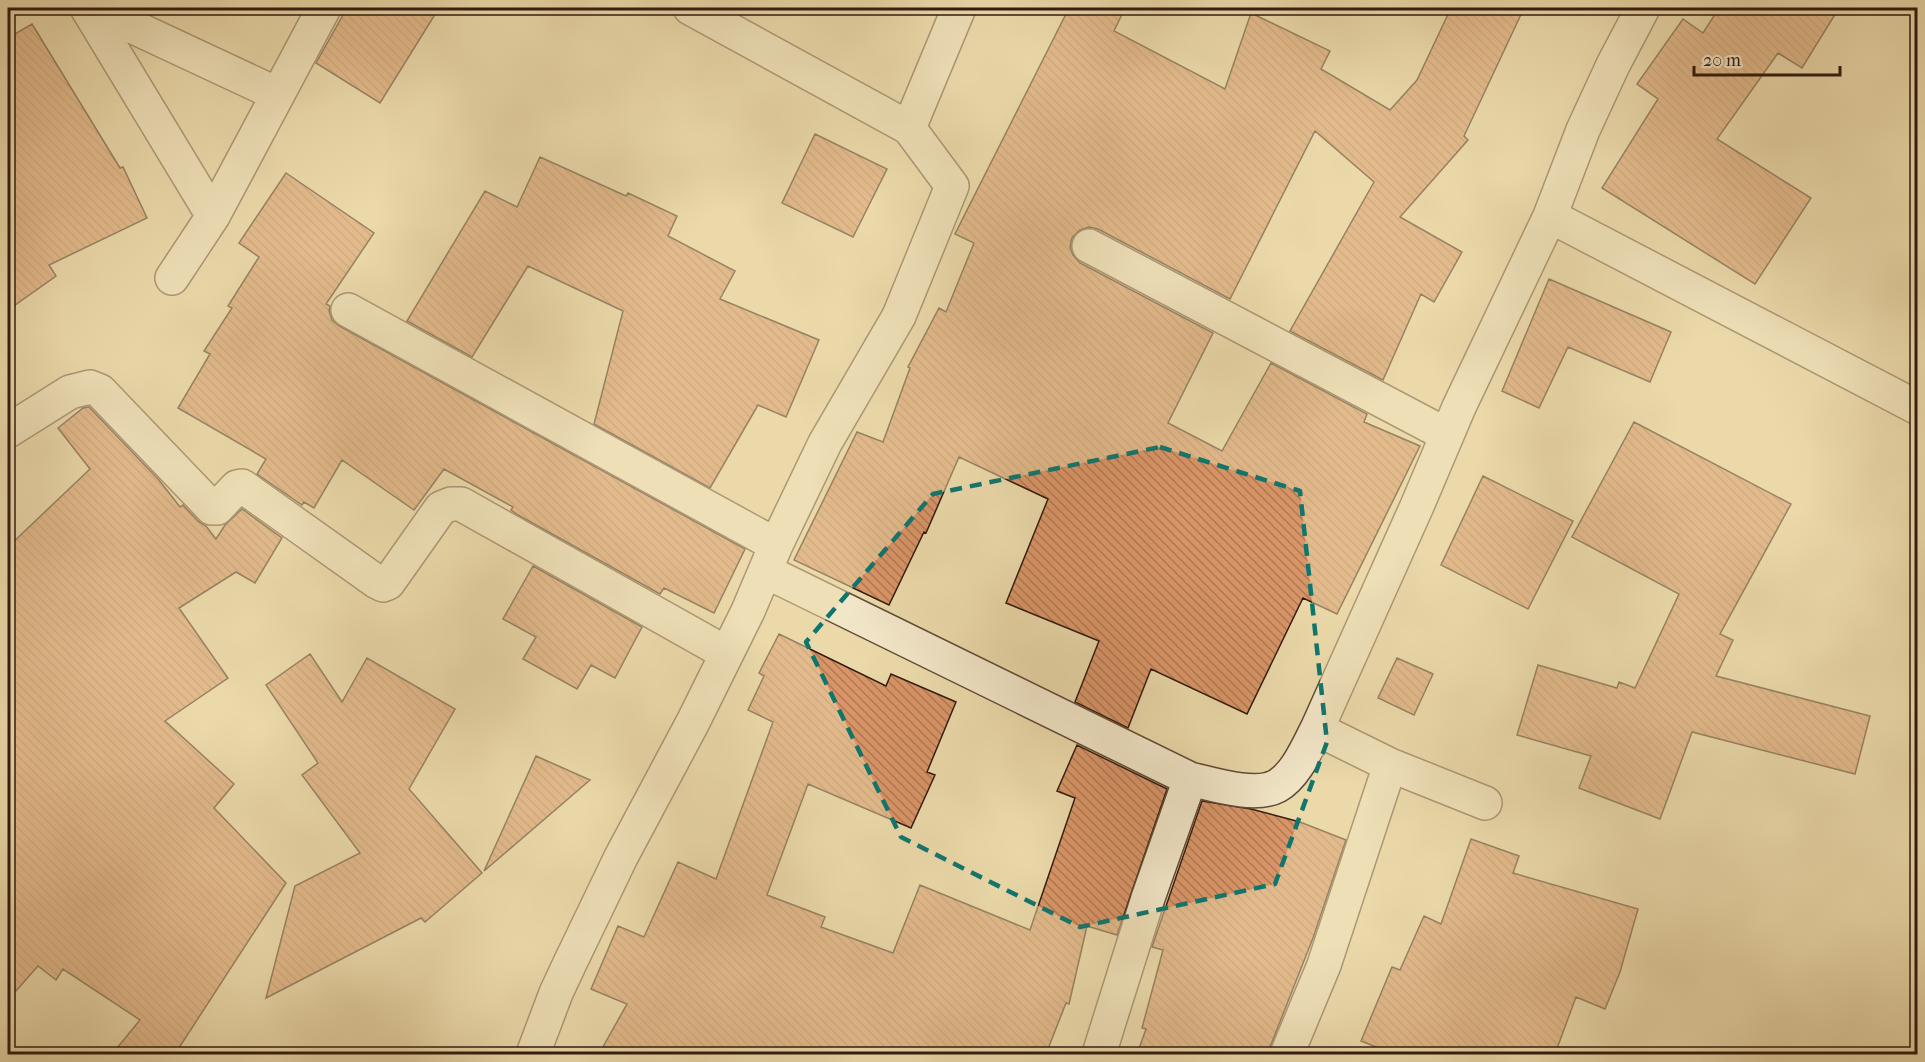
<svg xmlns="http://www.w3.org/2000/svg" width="1925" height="1062" viewBox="0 0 1925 1062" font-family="'IM FELL French Canon',serif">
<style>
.building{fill:url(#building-back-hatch);stroke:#311b0f;stroke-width:1.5}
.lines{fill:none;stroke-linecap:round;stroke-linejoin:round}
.minor-casing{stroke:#604a36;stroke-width:36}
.minor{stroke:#f2e6c8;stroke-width:33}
.marked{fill:none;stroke:#0f766e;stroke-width:4.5;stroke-dasharray:12 8;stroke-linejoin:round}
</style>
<defs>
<pattern id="building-back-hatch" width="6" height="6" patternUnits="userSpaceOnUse" patternTransform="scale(1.5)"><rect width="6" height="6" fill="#d99567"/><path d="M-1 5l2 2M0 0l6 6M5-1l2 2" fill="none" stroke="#b17953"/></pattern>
</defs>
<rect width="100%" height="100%" fill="#ebd9aa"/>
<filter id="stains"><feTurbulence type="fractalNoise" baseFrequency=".00333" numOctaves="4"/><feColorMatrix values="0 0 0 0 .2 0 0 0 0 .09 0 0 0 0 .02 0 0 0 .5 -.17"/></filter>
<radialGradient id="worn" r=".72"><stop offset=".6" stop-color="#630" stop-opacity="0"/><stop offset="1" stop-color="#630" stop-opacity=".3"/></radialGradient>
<path class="building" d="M347,8h92l-59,95 -64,-40z
M1069,8h56l-11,23 111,58 26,-76 79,38 -9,18 69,41 27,-30 34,-72h73l-60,128 4,4 -68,77 62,35 -28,50 -13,-8 -38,86 -93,-49 84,-149 -59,-51 -85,168 -132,-70 -9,-2 -9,3 -8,8 -2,9 3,8 7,8 133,70 -45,90 54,28 49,-88 96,51 -3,8 56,24 -83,168 -34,-16 -56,116 -96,-45 -23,59 -53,-26 24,-61 -93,-38 42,-104 -89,-42 -33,76 -2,-1 -35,73 -95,-45 63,-128 26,10 27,-74 -2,-1 31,-59 7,4 28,-69 -19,-9z
M1719,8h120l-37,60 -24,-15 -61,86 94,59 -56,86 -153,-96 56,-89 -21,-15 46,-65 20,14z
M32,24l88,144 3,-1 24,51 -98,47 7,11 -48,34v-272z
M815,134l72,35 -34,68 -71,-34z
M540,157l86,39 2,-3 49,23 -9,20 67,35 -15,28 99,41 -33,77 -28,-12 -48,83 -116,-64 29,-113 -95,-45 -56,91 -65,-36 78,-130 32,16z
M286,173l88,60 -48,71 4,2 -1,5 3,9 7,6 406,223 -31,64 -50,-25 -4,6 -142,-79 -7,-5 2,-3 -69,-38 -30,41 -72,-50 -28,48 -10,-6 -2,3 -45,-31 9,-15 -88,-51 32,-54 -6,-3 28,-43 -4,-2 31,-49 -20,-14z
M1549,279l122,53 -21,50 -82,-35 -29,61 -37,-17z
M89,407l70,73 21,27 3,-2 15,16 8,5 10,13 9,-14 17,-16 40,29 -27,45 -19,-11 -57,36 49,70 -63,43 69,63 -20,24 72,75 -111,171h-63l28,-34 -77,-51 -7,11 -18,-14 -30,34v-453l82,-78 -32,-41 25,-20z
M1634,422l157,82 -71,130 13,6 -17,36 154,40 -15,58 -163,-42 -32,87 -81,-31 12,-32 -74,-21 21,-70 79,23 2,-6 16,6 44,-94 -107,-57z
M1483,476l90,45 -45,88 -87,-44z
M533,566l109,61 -27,51 -24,-13 -14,24 -54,-30 13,-22 -33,-18z
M779,634l107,52 5,-12 65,28 -29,70 8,3 -24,53 -103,-44 -41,111 58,22 -4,10 72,26 27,-68 110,45 45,-132 -18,-7 20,-46 90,44 -50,146 -30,-9 -18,78 -3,-1 -20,51h-447l28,-50 -36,-15 27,-63 26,11 34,-75 38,17 57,-157 -25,-12 16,-34 -5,-3z
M310,654l32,48 25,-44 88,51 -46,80 73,84 -57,49 -4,-4 -155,80 29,-112 65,-33 -58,-78 16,-12 -52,-78z
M1397,658l36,16 -19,41 -36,-17z
M536,756l54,24 -106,91z
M1202,801l49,8 49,13 46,18 -33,98 -43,109 -1,7h-132l9,-25 -4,-1 21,-78 -11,-3z
M1471,839l48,17 -6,17 125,36 -18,63 -15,37 -29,-12 -21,57h-161l-33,-13 31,-74 8,3 24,-54 17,8z"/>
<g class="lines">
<defs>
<path id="minor" d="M87,8l126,208
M93,8l184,86
M690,8l219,120
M1550,216l368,192
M1089,246l358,189
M172,278l41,-62 111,-208
M348,310l428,235
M8,431l62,-39 20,-5 10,4 112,117h5l20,-21 5,-1 135,96 6,3 5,-2 53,-75 10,-4h10l265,149
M765,571l425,208c22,5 65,19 87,7 19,-11 30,-38 40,-57l100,-223 42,-99 91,-191 33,-86 30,-65 30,-57
M1390,765l95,38
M533,1054l23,-61 14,-30 51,-106 72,-135 55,-111 28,-66 49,-102 74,-127 53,-130 -43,-58 50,-120
M1099,1054l49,-156 42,-119
M1287,1054l37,-89 66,-200 -73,-36"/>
</defs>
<use href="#minor" class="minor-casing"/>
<use href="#minor" class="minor"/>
</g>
<path d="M0 0H1925V1062H0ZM1160,447l140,44 27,251 -52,142 -195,43 -179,-90 -95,-195 127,-148z" fill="#ebd9aa" fill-opacity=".55" fill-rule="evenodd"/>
<path class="marked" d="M1160,447l140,44 27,251 -52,142 -195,43 -179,-90 -95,-195 127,-148z"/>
<rect width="1925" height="1062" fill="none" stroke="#ebd9aa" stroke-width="30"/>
<rect x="9" y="9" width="1907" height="1044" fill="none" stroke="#311b0f" stroke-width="3"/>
<rect x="15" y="15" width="1895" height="1032" fill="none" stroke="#311b0f" stroke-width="1.5"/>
<path d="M1694 66v9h146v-9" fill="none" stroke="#311b0f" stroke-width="3"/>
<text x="1703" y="66" font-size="18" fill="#311b0f" stroke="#f2e6c8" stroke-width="4.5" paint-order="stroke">20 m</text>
<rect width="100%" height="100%" filter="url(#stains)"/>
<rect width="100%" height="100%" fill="url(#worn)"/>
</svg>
